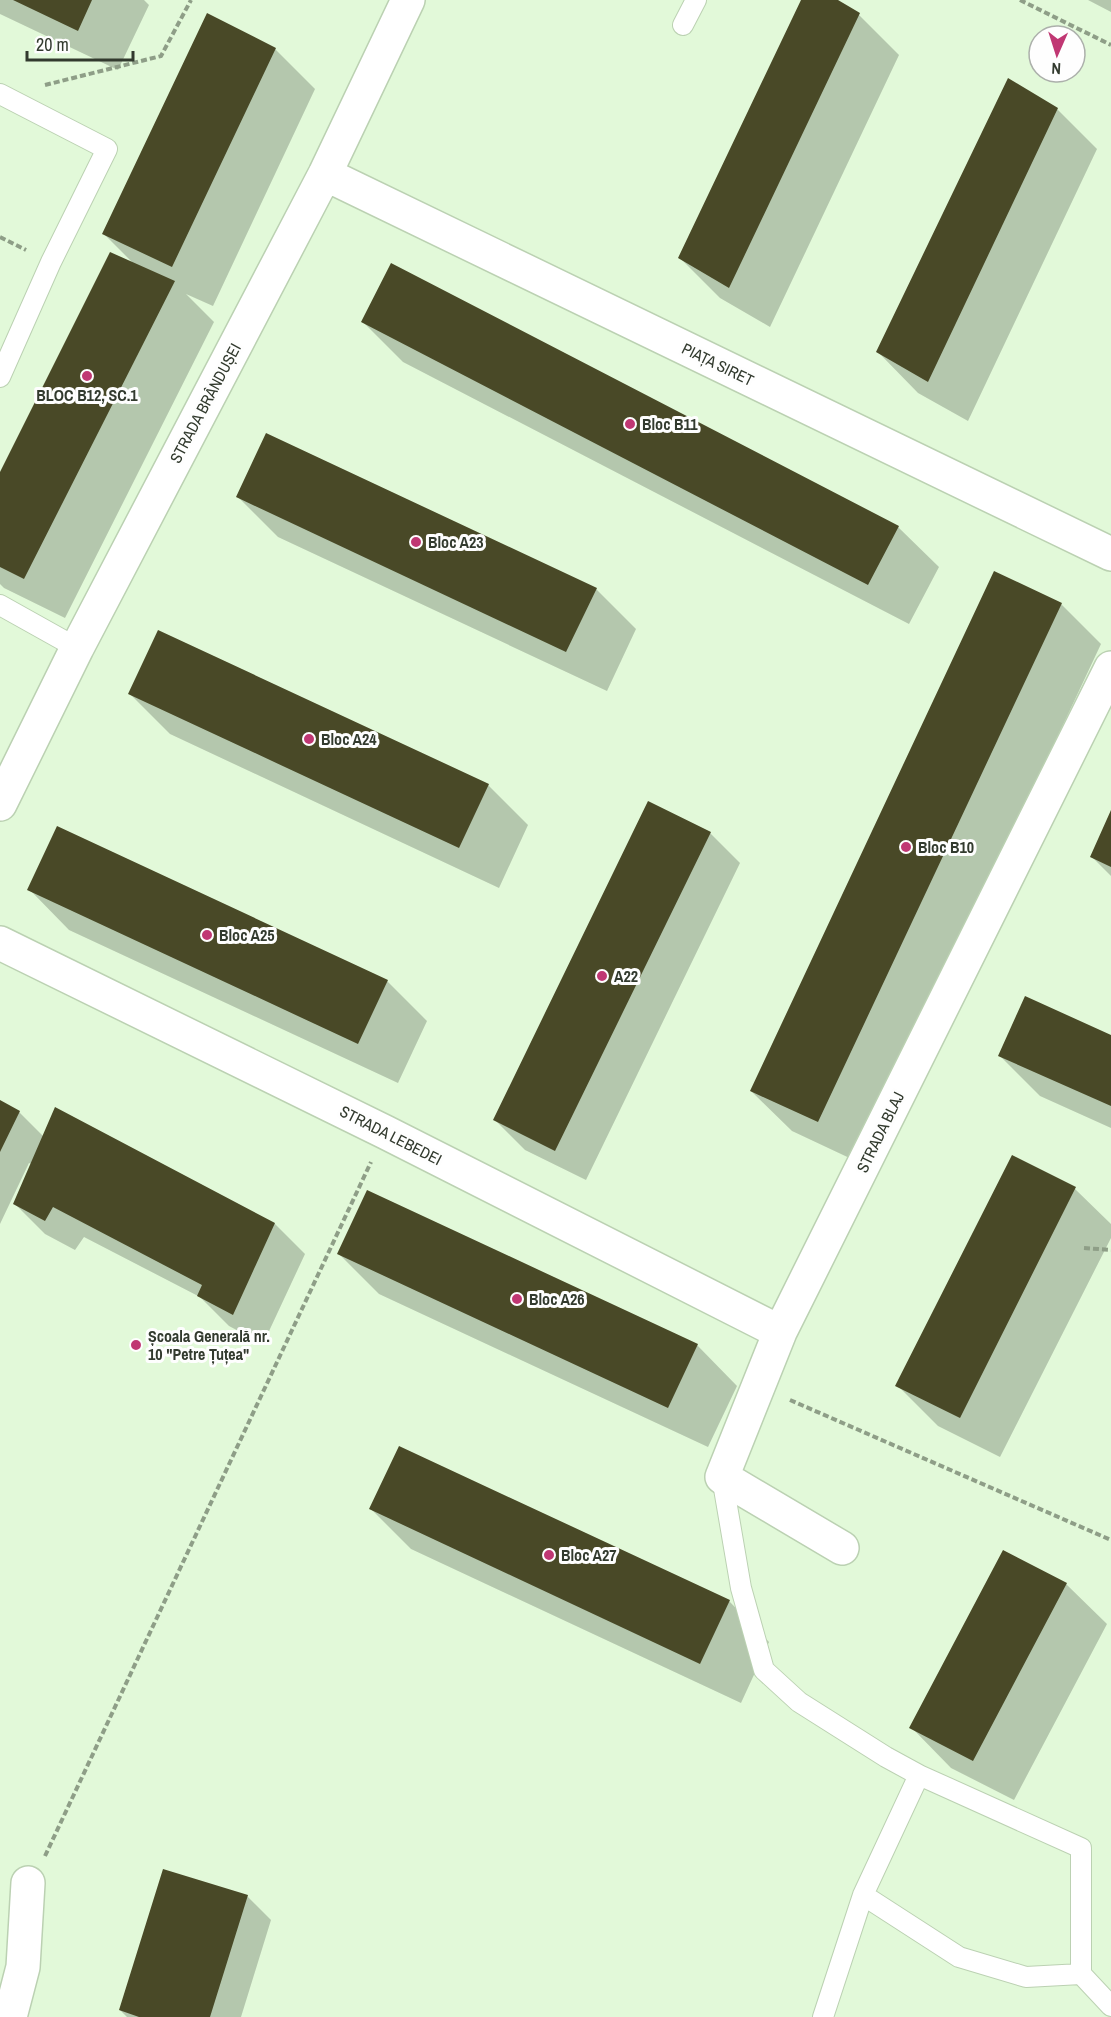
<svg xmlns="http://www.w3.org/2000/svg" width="1111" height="2017" viewBox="0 0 1111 2017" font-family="'Archivo Narrow',sans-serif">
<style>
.shadow{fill:#0003}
.building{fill:#494927}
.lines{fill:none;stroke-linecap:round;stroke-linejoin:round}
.service-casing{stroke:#bbd1b2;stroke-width:22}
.minor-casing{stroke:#bbd1b2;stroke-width:36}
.path{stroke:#8e9e87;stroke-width:4;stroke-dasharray:6 3;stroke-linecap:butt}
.service{stroke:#fff;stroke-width:20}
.minor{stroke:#fff;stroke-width:33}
.poi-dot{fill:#c03773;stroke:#fefefe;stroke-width:2}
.labels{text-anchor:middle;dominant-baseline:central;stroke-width:6;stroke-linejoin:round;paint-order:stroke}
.street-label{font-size:16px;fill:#323a2e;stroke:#fefefe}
.poi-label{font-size:16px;font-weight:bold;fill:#323a2e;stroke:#fefefe;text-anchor:start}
</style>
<rect width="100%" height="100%" fill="#e2f9d9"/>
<path class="shadow" d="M0,0h144l5,5 -31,65 -118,-56z
M803,0h32l24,15 40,40 -129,272 -50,-29 -40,-40z
M1088,0h23v12z
M275,49l40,40 -102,217 -27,-12 28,28 -149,296 -61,-30 -4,-4v-109l135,-210 -31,-31z
M1057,109l40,40 -129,272 -50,-28 -40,-41z
M363,322l535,205 41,40 -30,57 -506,-262z
M238,497l358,92 40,40 -29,62 -329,-154z
M1061,604l40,40 -243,518 -66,-31 -41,-40z
M130,694l358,91 40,40 -29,63 -329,-154z
M1111,813v63l-19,-19z
M710,833l30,30 -154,317 -61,-30 -30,-30z
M29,889l358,92 40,40 -29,62 -329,-153z
M1111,1036v92l-71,-32 -40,-40z
M0,1101l19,11 24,24 232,88 30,30 -42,90 -34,-18 -29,-29 -116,-60 -9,13 -30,-16 -30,-30 17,-40 -3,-1 -29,61z
M1013,1157l62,32 36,35v14l-111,219 -62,-31 -41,-41z
M338,1253l359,92 40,41 -29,61 -329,-153z
M371,1509l358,92 40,41 -28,61 -330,-154z
M1066,1584l41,40 -93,176 -63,-32 -40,-41z
M247,1896l24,24 -30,97h-114l-7,-7z"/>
<path class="building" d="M13,0h79l-14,31z
M801,0h37l22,13 -131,275 -51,-30z
M207,13l69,35 -104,219 -70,-33z
M1008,78l50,30 -130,274 -52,-30z
M110,252l65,29 -151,298 -24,-12v-95z
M391,263l508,263 -31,59 -507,-263z
M266,433l331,155 -31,64 -330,-155z
M994,571l68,32 -244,519 -68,-31z
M158,630l331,154 -30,64 -331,-154z
M648,801l63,31 -156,319 -62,-31z
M1111,810v57l-21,-10z
M57,826l331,154 -30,64 -331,-154z
M1025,996l86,39v71l-113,-50z
M0,1100l20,11 -20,41z
M55,1107l220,116 -42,92 -36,-19 5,-11 -149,-78 -8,14 -32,-17z
M1012,1155l64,32 -116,231 -65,-32z
M367,1190l331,154 -30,64 -331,-154z
M399,1446l331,154 -30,64 -331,-155z
M1003,1550l64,33 -94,178 -64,-33z
M163,1869l85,26 -38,122h-71l-20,-7z"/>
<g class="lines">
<defs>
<path id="service" d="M683,25l13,-25
M0,94l107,55 -56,113 -51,115
M0,605l77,43
M722,1477l19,111 23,82 35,32 87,55 33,18 -56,120 -40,122
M919,1775l162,73v126
M863,1895l96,62 67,20 55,-3 30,32"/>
<path id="minor" d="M325,174l786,380
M0,804l77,-156 248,-474 83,-174
M0,943l385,189 395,200
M842,1548l-120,-71 58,-145 331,-664
M10,2017l13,-50 5,-84"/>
</defs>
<use href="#service" class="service-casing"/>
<use href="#minor" class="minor-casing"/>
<path class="path" d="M1020,0l91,45
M45,85l116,-29 30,-56
M0,237l26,13
M1084,1248l27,2
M790,1400l321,140
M45,1856l326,-694"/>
<use href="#service" class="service"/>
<use href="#minor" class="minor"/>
</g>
<g class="poi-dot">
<circle cx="87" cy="376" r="6"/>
<circle cx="630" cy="424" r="6"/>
<circle cx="416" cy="542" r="6"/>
<circle cx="309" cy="739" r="6"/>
<circle cx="906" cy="847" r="6"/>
<circle cx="207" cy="935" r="6"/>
<circle cx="602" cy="976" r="6"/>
<circle cx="517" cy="1299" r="6"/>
<circle cx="136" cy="1345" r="6"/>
<circle cx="549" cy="1555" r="6"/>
</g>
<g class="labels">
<g class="street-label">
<text transform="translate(718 364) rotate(26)">PIAȚA SIRET</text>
<text transform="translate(205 403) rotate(-62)">STRADA BRÂNDUȘEI</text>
<text transform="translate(880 1132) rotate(-64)">STRADA BLAJ</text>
<text transform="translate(391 1135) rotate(27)">STRADA LEBEDEI</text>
</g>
<g class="poi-label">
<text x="87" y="395" text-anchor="middle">BLOC B12, SC.1</text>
<text x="642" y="424">Bloc B11</text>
<text x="428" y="542">Bloc A23</text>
<text x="321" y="739">Bloc A24</text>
<text x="918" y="847">Bloc B10</text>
<text x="219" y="935">Bloc A25</text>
<text x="614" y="976">A22</text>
<text x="529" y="1299">Bloc A26</text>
<text x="148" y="1336">Școala Generală nr.<tspan x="148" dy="18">10 "Petre Țuțea"</tspan></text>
<text x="561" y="1555">Bloc A27</text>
</g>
</g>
<g transform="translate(1057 54) rotate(183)"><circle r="28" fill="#fefefe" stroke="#acb0ab" stroke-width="1.5"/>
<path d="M0-4.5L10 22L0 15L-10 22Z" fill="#c03773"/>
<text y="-9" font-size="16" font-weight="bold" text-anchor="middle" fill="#323a2e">N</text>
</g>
<path d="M27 51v9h106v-9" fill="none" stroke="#323a2e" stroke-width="3"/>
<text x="36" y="51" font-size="18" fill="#323a2e" stroke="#fefefe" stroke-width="4.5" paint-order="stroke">20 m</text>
</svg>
